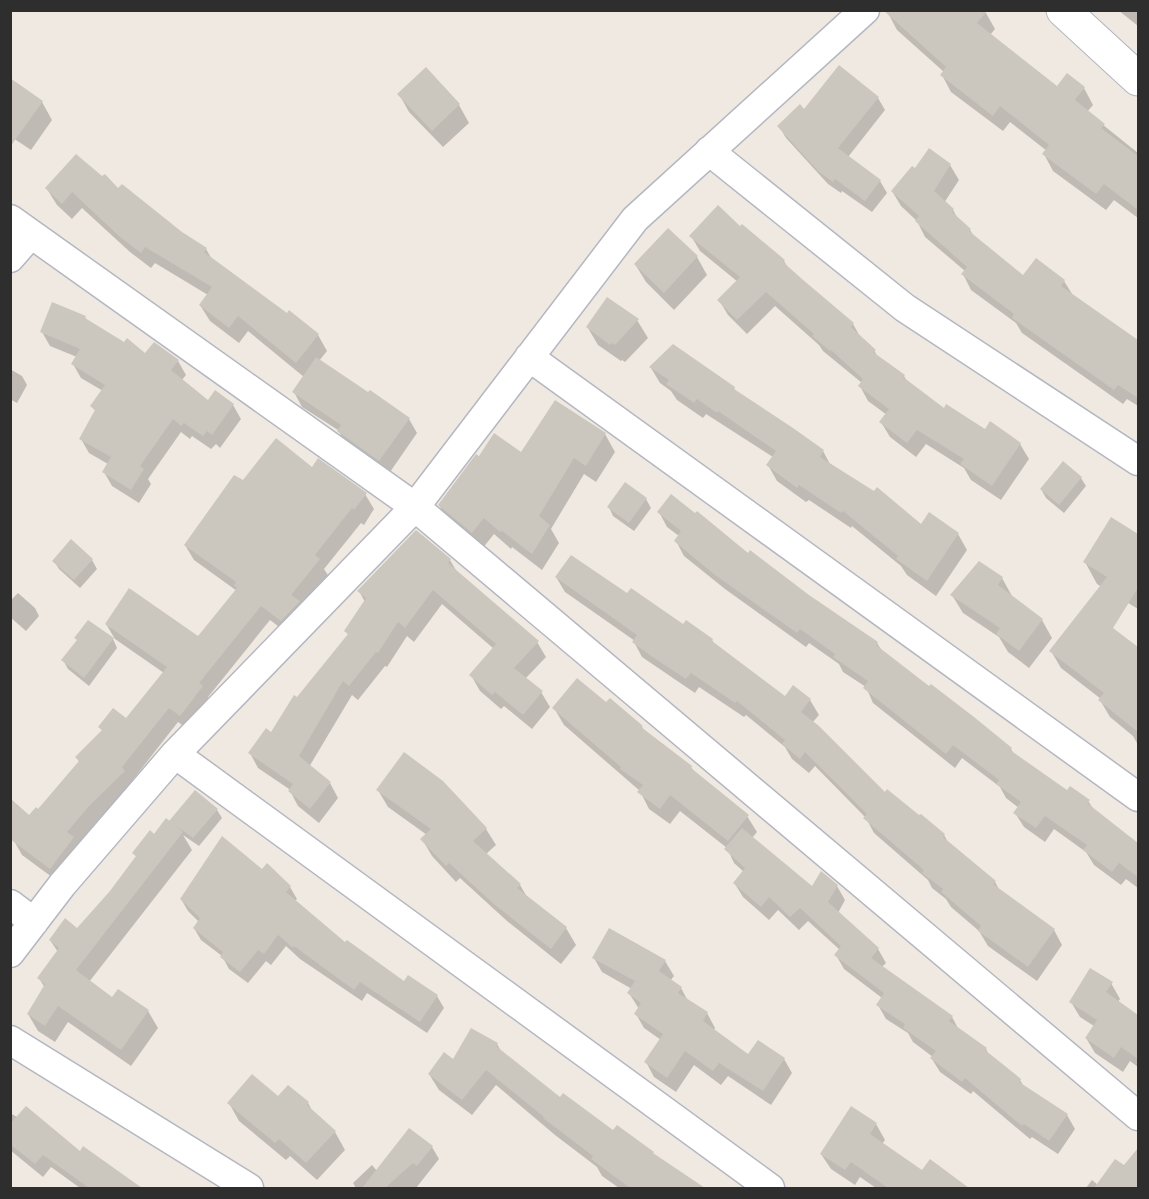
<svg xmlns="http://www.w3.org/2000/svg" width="1149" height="1199" viewBox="0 0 1149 1199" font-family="Signika,sans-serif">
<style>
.shadow{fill:#0003}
.building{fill:#cbc7bf}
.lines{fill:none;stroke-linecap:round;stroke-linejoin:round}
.street-casing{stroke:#b4b7c1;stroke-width:31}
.secondary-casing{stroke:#b4b7c1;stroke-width:35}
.street{stroke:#fff;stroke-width:28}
.secondary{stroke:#fff;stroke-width:33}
</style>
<rect width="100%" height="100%" fill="#efe9e1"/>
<path class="shadow" d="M1118,10h20v16z
M888,13h98l9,16 -5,6 68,53h26l9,17 -6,7 51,41v65l-24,-18 -8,10 -53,-39 -9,-17 3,-3 -37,-29 -7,9 -52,-39 -9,-17 2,-3 -47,-42z
M399,94l60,11 10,18 -26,24 -34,-35z
M878,98l7,12 -37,47 32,24 7,12 -15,19 -30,-21 -1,2 -13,-9 -42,-46 -7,-12 25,-15z
M42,102l10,18 -21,30 -21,-14z
M950,165l9,15 -15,23 9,7 5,9 12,11 5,8 49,39 40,4 10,16 63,44 1,-2v67l-11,-7 -4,5 -101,-71 -6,-10 -45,-33 -8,-16 2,-3 -40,-34 -8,-16 -16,-15 -9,-15z
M47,189l71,1 88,59 7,12 74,54 31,20 9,16 -8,10 90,58 8,14 -29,42 -41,-29 -9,-16 -36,-23 -8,-15 10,-15 -56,-46 -9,12 -29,-22 -10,-16 8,-10 -53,-32 -4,5 -21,-16 -48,-44 -10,11 -15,-14z
M741,228l43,33 4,7 65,56 9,16 12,10 4,8 26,18 3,5 38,29 40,21 35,13 9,15 -28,41 -30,-20 -7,-12 -38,-24 -10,13 -26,-20 -9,-15 6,-7 -19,-14 -8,-15 2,-3 -39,-32 -4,-6 -44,-39 -28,28 -19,-19 -9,-15 19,-18 -38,-31 -9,-15z
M668,230l29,27 10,18 -33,35 -28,-28 -11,-18z
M85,317l3,5 57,33 33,6 8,14 -5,6 28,21 24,3 8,14 -21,29 -4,-4 -5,5 -19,-13 -2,3 -9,-7 -33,47 3,5 -12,19 -27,-17 -8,-14 4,-8 -19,-11 -8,-14 15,-27 -4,-6 11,-15 -22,-13 -8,-14 4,-7 -27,-11 -8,-14z
M637,320l11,18 -23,24 -3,-2 -1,1 -23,-16 -10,-17z
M651,368l83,20 2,4 87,59 8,15 90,60 37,8 9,16 -31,46 -29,-21 -6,-9 -49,-40 -1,2 -42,-28 -3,2 -29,-21 -9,-16 5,-8 -67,-43 -3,4 -26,-18 -6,-9 -11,-8z
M10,369l12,7 5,9 -10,18 -7,-4z
M555,402l50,32 10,18 -19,30 -12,-8 -33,55 8,14 -17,27 -30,-23 -1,2 -17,-15 -12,15 -33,-27 -10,-17 40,-47 42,-4z
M312,469l53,25 9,15 -10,16 -3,-2 -37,46 4,6 -26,32 -11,29 -21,-16 -62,77 3,5 -22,28 -11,-8 -47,60 2,5 -35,34 -21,24 5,9 -22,29 -38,-28 -9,-16 17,-22 8,-6 41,-49 -2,-5 26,-25 -3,-5 27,-7 37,-47 -49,-34 -9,-15 93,14 38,-47 -43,-31 -9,-15 58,-63z
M1081,478l5,8 -22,27 -18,-15 -5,-9z
M626,485l20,14 5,9 -17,23 -21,-15 -4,-9z
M659,512l89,43 129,88 5,8 129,98 4,7 52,36 21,9 6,9 44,34v44l-12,-9 -5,6 -27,-20 -8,-13 -32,-23 -9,13 -21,-15 -9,-14 4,-5 -13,-10 -6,-11 -38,-29 -7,10 -82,-65 -7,-16 -23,-15 -4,-8 -30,-21 -3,4 -81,-58 -41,-33 -8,-15 3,-5 -12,-9z
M1112,519l26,16v74l-41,-25 -12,-22z
M92,560l5,9 -17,19 -21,-19 -5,-8z
M450,560l8,14 79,68 9,15 -21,22 16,13 9,15 -18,22 -28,-23 -3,3 -21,-18 -9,-16 23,-26 -52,-45 -28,38 -7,-6 -20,31 -2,-1 -27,34 -6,-5 -43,72 21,16 8,15 -19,25 -21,-17 -9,-17 -31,-21 -8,-15 21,-19 78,-98 -3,-5 19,-29 -6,-11z
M556,577l71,18 56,32 29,13 3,5 70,53 25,2 9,15 -7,8 73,72 59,40 5,9 46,38 5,9 54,39 8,15 -25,36 -49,-35 -9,-15 -28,-24 -5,-8 -14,-11 -4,-8 -54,-47 -8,-15 -51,-52 -6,7 -17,-14 -7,-12 -39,-32 -2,2 -45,-30 -4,6 -53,-36 -8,-15 1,-1 -70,-49z
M1002,578l10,18 -1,2 31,22 10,18 -23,30 -21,-16 -9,-15 -36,-24 -11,-18z
M18,593l17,15 4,8 -13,15 -16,-14v-16z
M1084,609l54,39v97l-5,-9 -23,-19 -10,-17 1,-1 -40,-31 -10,-17z
M113,639l4,9 -28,38 -21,-17 -5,-9z
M610,700l32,27 3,5 46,35 4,6 52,43 10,16 -5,6 60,50 25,-2 8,14 -7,13 40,36 8,14 -4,4 70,50 7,13 27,19 3,6 31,25 4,7 43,28 8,14 -17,25 -26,-17 -2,2 -57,-48 -2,3 -31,-22 -8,-13 1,-2 -20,-15 -5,-9 -22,-14 -8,-14 4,-7 -38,-29 -8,-14 4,-5 -32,-29 -9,9 -21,-20 -9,10 -26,-23 -8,-13 9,-12 -10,-9 -7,-15 -47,-37 -10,13 -21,-15 -9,-18 -76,-66 -10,-17 52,-4z
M378,790l108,39 10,16 -10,9 34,31 7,12 39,31 10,17 -15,19 -54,-43 -47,-43 -4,4 -24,-26 -10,-17 5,-4 -39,-28z
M217,810l5,8 -23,28 -16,-11 9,15 -103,132 24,17 35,12 10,17 -27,38 -63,-44 -13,20 -17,-11 -10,-17 17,-26 -6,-10 19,-26 -8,-12 28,-10 33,-38 26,-34 -3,-5 37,-32z
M267,865l23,22 7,12 -2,2 51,43 59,39 32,13 7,12 -17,25 -60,-40 -5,8 -62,-42 -14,-13 -15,19 -5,-4 -18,22 -19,-14 -7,-13 -21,-16 -7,-12 5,-6 -11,-11 -7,-12 81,-28z
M610,930l55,31 9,15 -4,5 11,7 7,13 19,12 8,15 -1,2 35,26 35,3 8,14 -21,32 -43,-29 -7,9 -27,-20 -18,27 -22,-15 -8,-15 15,-22 -17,-12 -8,-14 3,-5 -10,-16 3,-4 -30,-17 -8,-14z
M1111,983l9,16 -2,3 20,15v50l-8,-6 -7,11 -28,-19 -9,-15 8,-12 -14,-9 -9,-15z
M497,1044l4,7 59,48 94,57 48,32h-83l-17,-12 -5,-9 -42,-32 -59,-50 -24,30 -33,-25 -10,-16 24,-13z
M278,1099l30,4 5,9 22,20 10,18 -28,30 -27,-24 -4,4 -47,-39 -10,-18z
M10,1113l70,40 4,-5 57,40h-61l-29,-21 -8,10 -33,-27z
M876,1124l9,16 -3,4 41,28 29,5 6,11h-82l-16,-11 -5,8 -24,-16 -10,-15z
M410,1130l22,17 7,12 -23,29h-60l-3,-5 19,-18 5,6z
M1138,1150v38h-52l6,-8 6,5 26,-18z"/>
<path class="building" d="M883,10h105l-11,13 80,63 10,-13 18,14 -10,13 30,24 -4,4 37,28v54l-34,-26 -8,10 -54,-40 7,-9 -49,-39 -7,10 -53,-41 6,-8z
M839,65l40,32 -41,51 43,32 -16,21 -30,-22 -2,3 -14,-10 -42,-46 23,-22 4,5z
M426,67l34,37 -28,27 -35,-37z
M10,78l33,23 -33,46z
M929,148l22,16 -17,27 20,18 -2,3 19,17 -2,2 54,44 13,-17 29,22 -4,6 77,54v58l-20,-13 -4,5 -102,-72 2,-4 -53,-40 6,-7 -52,-46 4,-5 -28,-25 21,-25 3,2z
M76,154l26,22 3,-2 13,14 4,-4 60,48 25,16 -3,4 83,61 2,-3 30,24 -23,29 -58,-47 -9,12 -30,-23 13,-18 -67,-40 -4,6 -22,-17 -47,-44 -10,12 -17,-16z
M718,205l22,21 2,-2 43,36 -2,2 19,17 52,44 -3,4 25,23 -3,2 32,23 -2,2 41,31 2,-4 39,25 5,-8 31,22 -29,43 -32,-22 4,-5 -47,-29 -10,13 -28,-21 10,-13 -31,-23 5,-7 -32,-29 -1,1 -18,-15 2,-2 -48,-42 -29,28 -20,-20 23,-23 -51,-41z
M668,228l30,28 -34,37 -30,-29z
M607,297l32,22 -24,26 -3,-2 -2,2 -24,-18z
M52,302l34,14 -1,2 39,24 3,-4 18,15 9,-11 25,18 -8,10 37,30 7,-10 19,14 -22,31 -5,-4 -4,5 -19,-13 -3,3 -8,-7 -33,47 4,3 -13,21 -29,-18 9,-15 -32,-18 16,-29 -5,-4 15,-21 -34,-21 9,-15 -40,-17z
M673,344l62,43 -1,2 59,39 31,22 -4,7 54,34 3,-4 44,37 8,-12 30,21 -32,48 -31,-22 2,-3 -55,-45 -2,2 -42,-28 -2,3 -31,-23 10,-14 -58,-40 -1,2 -20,-14 -3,4 -28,-19 3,-4 -20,-13z
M316,357l52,35 2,-2 40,28 -31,43 -42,-30 4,-6 -49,-33z
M555,400l51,33 -20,33 -12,-8 -35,58 11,9 -18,29 -30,-23 -2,1 -16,-14 -12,15 -34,-28 38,-51 3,2 15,-23 27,19z
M276,438l36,29 6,-9 49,35 -13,17 -2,-2 -37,47 5,4 -29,36 9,6 -19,20 -20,-15 -62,77 4,3 -23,30 -11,-8 -47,59 3,4 -36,35 -22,26 7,5 -24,32 -40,-30v-41l19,17 7,-8 2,2 41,-48 -4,-4 27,-27 -4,-3 15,-19 13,10 41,-51 -62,-43 24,-36 69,48 39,-48 -3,-3 2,-3 -52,-37 50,-70 9,5z
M1063,461l19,16 -23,28 -19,-16z
M625,482l22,16 -18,25 -22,-16z
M671,494l24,19 2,-2 51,42 2,-3 59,45 69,47 -2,3 53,41 2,-2 43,33 38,31 -2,2 57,40 3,-4 20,14 -3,3 51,40v34l-19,-14 -7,9 -29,-22 4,-5 -42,-29 -9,12 -23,-15 8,-11 -25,-18 3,-4 -46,-35 -7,9 -83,-66 5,-7 -35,-24 2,-3 -35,-25 -3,4 -82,-58 -41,-34 7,-10 -24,-19z
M1111,517l27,17v54l-25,40 25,19v85l-40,-32 6,-7 -55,-42 58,-74 -24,-15z
M416,530l35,29 -3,4 91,78 -25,27 29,23 -20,24 -28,-23 -3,3 -23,-20 27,-31 -63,-54 -28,38 -7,-6 -20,31 -2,-1 -27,34 -6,-5 -44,75 32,26 -21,27 -22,-18 5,-7 -45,-31 18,-25 5,4 23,-37 3,2 51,-63 -4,-3 22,-33 -9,-7z
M71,539l22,20 -19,21 -22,-19z
M571,555l56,38 4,-5 52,36 3,-4 27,19 -1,2 73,55 8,-11 18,14 -10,13 18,14 66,66 2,-3 32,26 2,-1 24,20 -2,3 53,44 -3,3 62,45 -27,38 -50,-36 3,-5 -40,-34 2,-3 -21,-16 2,-3 -61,-52 4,-4 -62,-62 -5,7 -18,-15 3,-4 -48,-39 -2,2 -44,-30 -5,6 -35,-23 -19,-14 5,-7 -82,-58z
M979,561l24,16 -5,8 45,34 -24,32 -23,-17 4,-6 -50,-33z
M88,620l26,18 -30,40 -23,-18 16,-20 -3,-2z
M577,678l29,24 4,-4 33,28 -2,1 51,39 -1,2 58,47 -21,26 -58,-46 -10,14 -23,-17 6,-7 -23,-16 1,-2 -69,-59z
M404,752l39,29 44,47 -14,13 48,43 -4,4 50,39 -16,22 -56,-44 -46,-42 -3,3 -26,-27 11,-10 -55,-39z
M195,790l23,19 -25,29 -24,-17z
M166,818l17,14 -107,138 36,27 6,-8 31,21 -28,40 -63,-44 -13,20 -18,-12 18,-30 -8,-6 22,-30 -10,-8 16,-22 12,10 33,-37 26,-35 -4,-3 18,-23 4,4z
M742,828l70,58 9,-15 17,14 -10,17 51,46 -8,10 82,58 -4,5 38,27 -2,2 36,29 -2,3 49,32 -19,27 -25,-17 -2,2 -57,-48 -3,4 -32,-24 6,-7 -33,-23 2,-4 -29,-19 8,-12 -50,-38 7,-9 -41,-38 -10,9 -21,-20 -8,10 -28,-24 12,-15 -21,-19z
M222,836l40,33 5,-6 24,23 -5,6 59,50 2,-2 57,41 4,-6 30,20 -18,27 -60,-40 -6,8 -60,-44 -1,2 -15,-13 -14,19 -6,-4 -18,22 -20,-15 3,-5 -30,-24 7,-10 -20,-19z
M609,928l57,32 -7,11 23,16 -4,6 30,19 -5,9 45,33 10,-14 27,18 -22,33 -44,-28 -6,8 -28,-20 -18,27 -23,-16 19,-28 -29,-20 7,-11 -14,-10 8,-12 -43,-23z
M1090,968l23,14 -7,10 32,23v44l-17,-12 -7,11 -29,-20 12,-18 -28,-18z
M471,1028l27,15 -2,3 64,51 3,-4 50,37 4,-5 37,27 -1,1 52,35h-75l-39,-29 2,-3 -50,-38 1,-1 -58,-47 -24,30 -34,-26 16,-22 9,7z
M252,1074l26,22 10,-11 21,17 -2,3 29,26 -30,32 -27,-24 -4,4 -48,-40z
M26,1106l54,45 3,-5 59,42h-53l-46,-33 -8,9 -25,-20v-20z
M851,1106l26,17 -7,11 52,36 8,-11 39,29h-81l-37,-26 -6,8 -25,-16z
M409,1128l24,18 -16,20 -4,-3 -28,25h-23z
M1138,1148v40h-44l21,-29 9,6z"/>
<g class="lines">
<defs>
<path id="street" d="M709,151l196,157 233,153
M10,219l405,288 723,609
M10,258l21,-24
M529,357l609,440
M175,754l595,434
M10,904l24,18
M10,953l52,-68 113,-131 240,-247 220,-288 230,-209
M10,1040l239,148"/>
<path id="secondary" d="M1063,10l75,69"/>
</defs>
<use href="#street" class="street-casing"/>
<use href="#secondary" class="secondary-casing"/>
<use href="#street" class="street"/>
<use href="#secondary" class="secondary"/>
</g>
<rect width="1149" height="1199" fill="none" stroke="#2e2e2e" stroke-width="24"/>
</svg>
